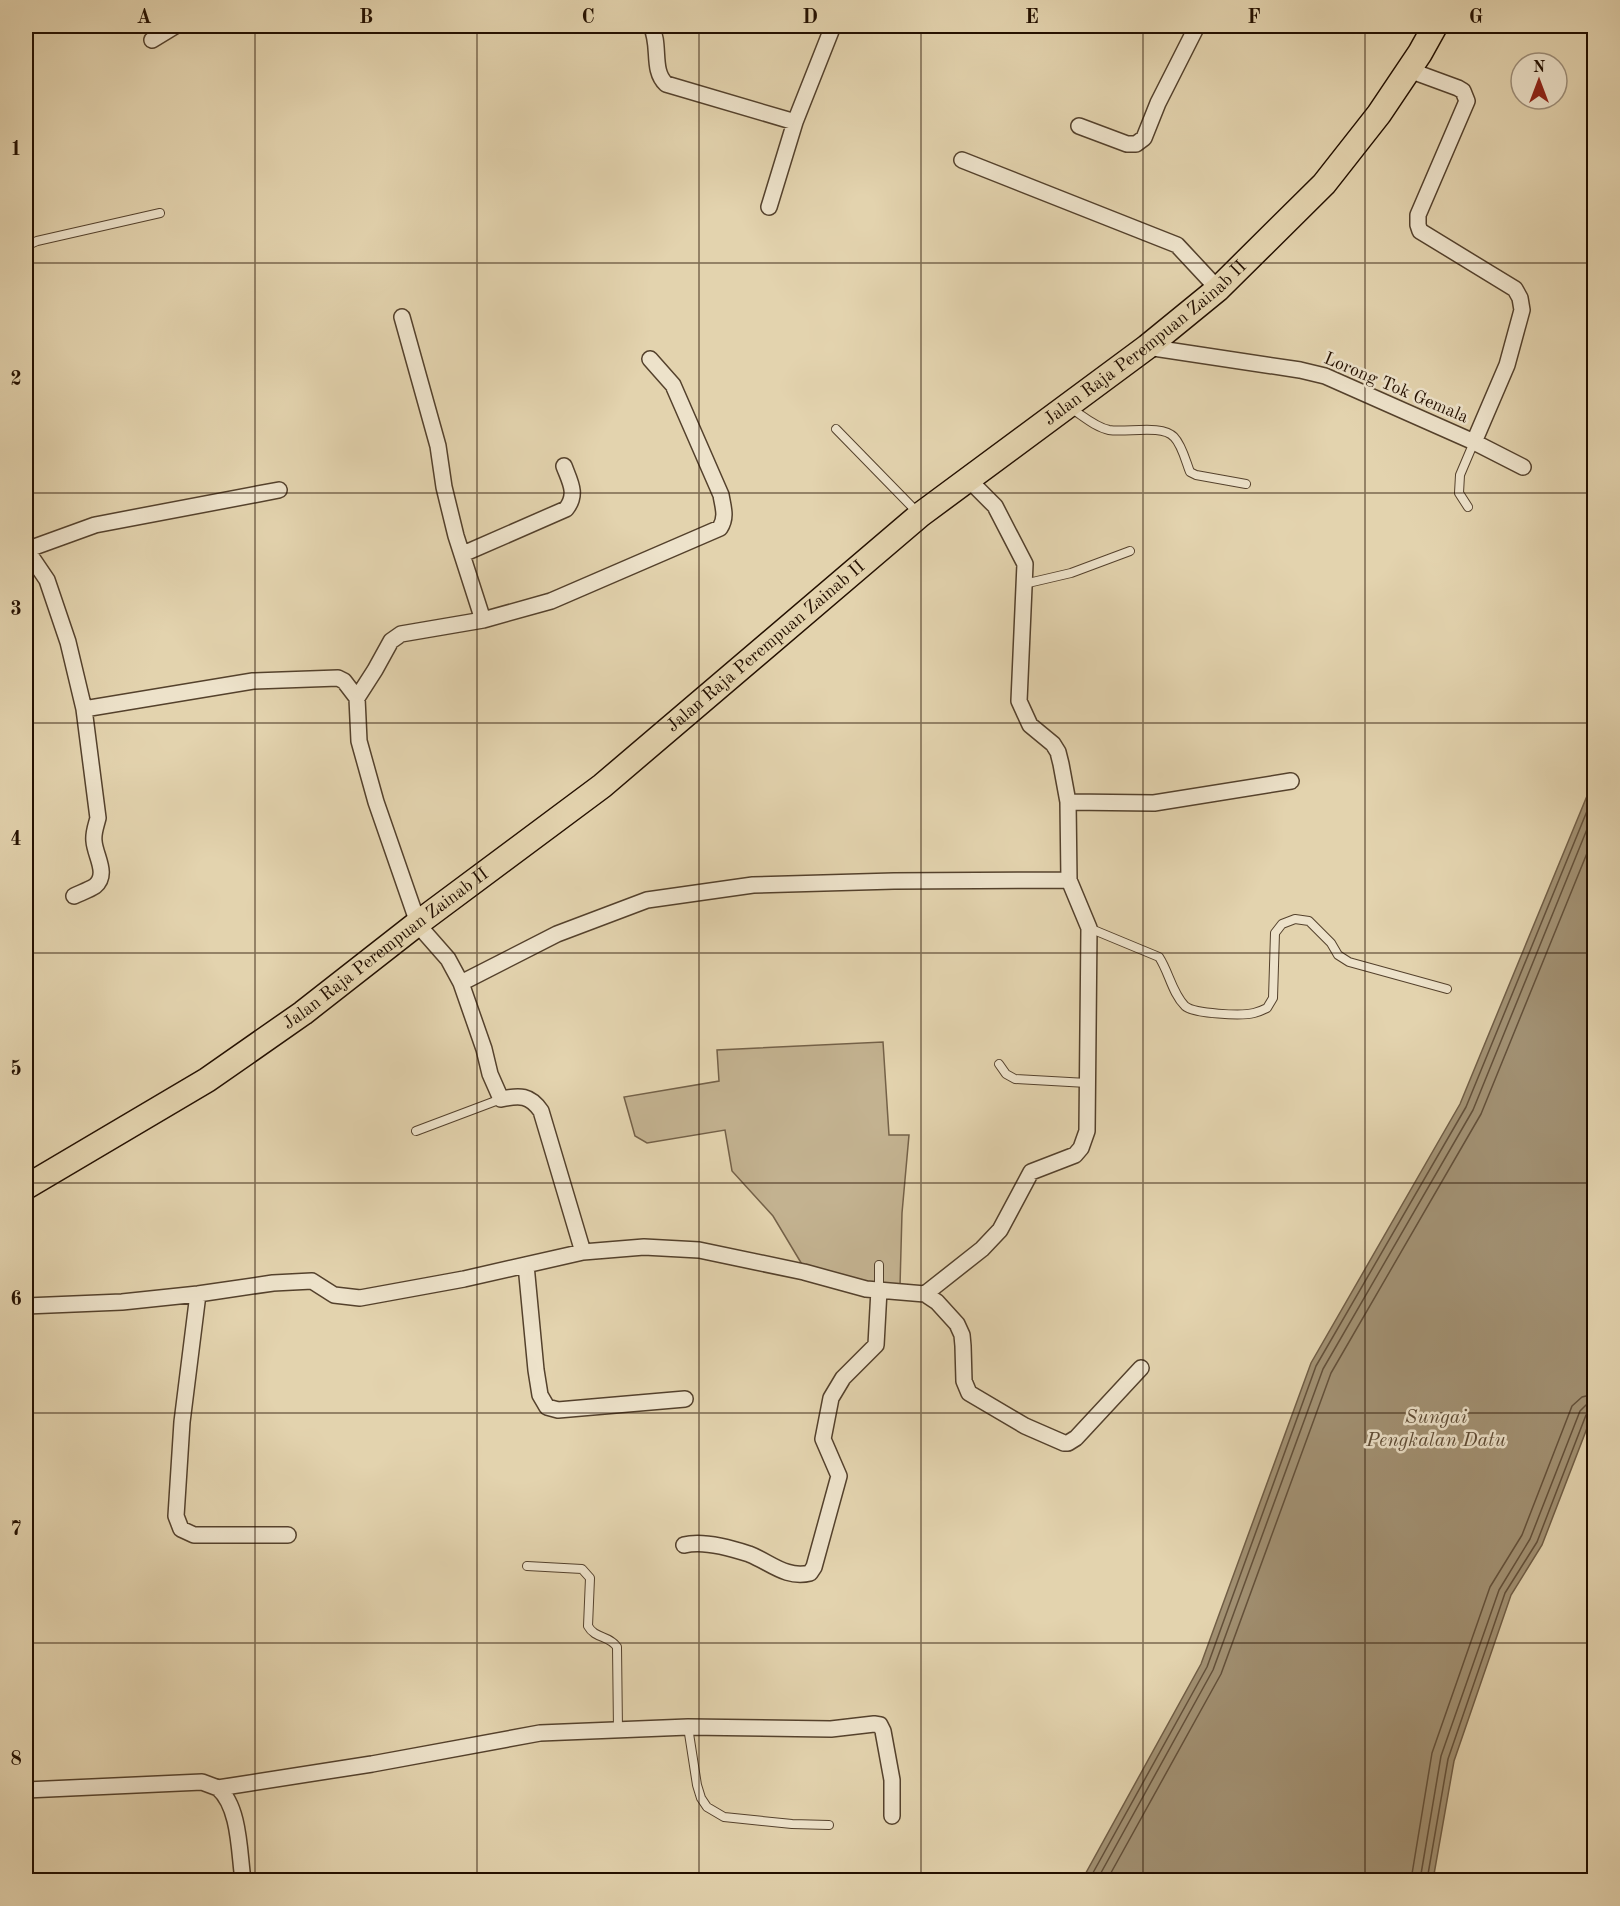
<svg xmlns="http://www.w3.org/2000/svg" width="1620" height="1906" viewBox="0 0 1620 1906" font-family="'Old Standard TT',serif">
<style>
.green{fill:#c3b290;stroke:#746148;stroke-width:1.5}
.water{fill:#a29173;stroke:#705d45;stroke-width:1.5}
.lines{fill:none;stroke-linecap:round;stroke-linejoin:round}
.shore{stroke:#63503a;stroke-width:1.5}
.lane-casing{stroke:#54412c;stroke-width:10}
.street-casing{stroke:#54412c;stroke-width:18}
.primary-casing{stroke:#241000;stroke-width:27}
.lane{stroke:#ede2ca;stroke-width:8}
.street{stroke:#ede2ca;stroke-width:15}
.primary{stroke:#e3d3ae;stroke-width:24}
.grid{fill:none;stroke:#241000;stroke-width:1.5;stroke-opacity:0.55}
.labels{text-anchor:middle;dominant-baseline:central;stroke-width:5;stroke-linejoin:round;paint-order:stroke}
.street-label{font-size:18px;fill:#241000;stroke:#ede2ca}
.water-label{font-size:20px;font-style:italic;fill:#5d4a34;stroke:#ede2ca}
.neatline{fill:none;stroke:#241000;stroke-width:2}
.grid-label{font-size:20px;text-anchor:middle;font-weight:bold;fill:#241000}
</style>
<rect width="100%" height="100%" fill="#e3d3ae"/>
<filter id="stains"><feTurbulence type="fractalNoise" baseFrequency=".00333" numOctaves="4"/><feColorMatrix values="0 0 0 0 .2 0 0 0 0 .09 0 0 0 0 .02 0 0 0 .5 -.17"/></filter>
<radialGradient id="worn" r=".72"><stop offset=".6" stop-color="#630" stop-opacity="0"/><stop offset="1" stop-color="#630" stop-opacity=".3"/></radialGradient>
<path class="green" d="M883,1042l6,93h20l-7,78 -2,73 -21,-1 -76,-19 -30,-50 -41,-45 -7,-41 -78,13 -12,-7 -11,-39 95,-16 -2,-31z"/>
<path class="water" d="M1594,779v631l-52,135 -31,50 -57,166 -21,119h-351l119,-216 110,-301 149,-259z"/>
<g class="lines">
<path class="shore" d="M1089,1880l118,-213 109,-301 150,-259 128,-313
M1097,1880l116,-210 110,-301 150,-259 121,-298
M1107,1880l114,-206 110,-301 150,-259 113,-278
M1411,1880l21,-127 58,-166 32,-52 50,-129 10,-9 12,-3
M1420,1880l21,-124 58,-166 31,-51 50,-128 6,-6 8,-2
M1427,1880l21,-121 57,-166 32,-51 49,-127 4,-4h4"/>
<defs>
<path id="lane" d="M26,246l11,-5 123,-28
M1072,409c11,7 23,18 37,21 17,3 53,-6 65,7 8,8 12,25 16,35l6,3 50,9
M836,429l83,85
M1468,507l-9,-14 1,-18 14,-33
M1024,584l47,-11 59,-22
M1089,928l70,29c10,15 13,36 26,49 9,8 57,10 69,7 4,-1 9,-3 13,-5l6,-10 2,-65 7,-9 13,-5 14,2 22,22 7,12 11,7 98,27
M999,1064l7,10 9,5 72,4
M416,1131l85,-32
M879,1265v25
M527,1566l55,3 8,9 -2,48c7,13 21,9 29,21l1,83
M688,1727l9,58 4,13 6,9 17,10 68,7 37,1"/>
<path id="street" d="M651,26c10,19 0,44 15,58l129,38
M152,40l23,-14
M1409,70l49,18 5,3 4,10 -49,114v10l2,6 95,58 5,9 2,12 -15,55 -33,77
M1079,126l48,18h9l8,-6 14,-35 39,-77
M962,160l215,85 41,44
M769,207l26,-85 38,-96
M402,317l36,129 6,41 12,49 27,84
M1147,347l153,23 25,6 149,66 49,25
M26,549l21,31 21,62 16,67 169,-28 85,-3 6,3 13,17
M26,550l69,-25 184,-35
M463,554l103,-45c12,-15 4,-27 -2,-43
M1068,802l86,1 137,-22
M74,896c6,-3 15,-6 21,-10 14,-12 0,-30 -1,-45 -1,-8 2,-15 4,-23l-14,-109
M461,983l96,-49 90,-34 106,-15 141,-4 175,-1
M583,1252l-42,-141c-11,-16 -21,-16 -40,-12l-11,-25 -6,-25 -23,-66 -13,-24 -29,-33 -43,-124 -17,-61 -2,-43 18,-28 16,-29 10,-7 82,-14 68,-19 169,-73c7,-11 3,-21 1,-33l-48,-110 -23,-26
M526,1265l10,105 4,25 7,12 11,3 127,-11
M198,1294l-16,128 -6,94 5,13 13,6h94
M925,1294l57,-45 18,-19 31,-58 44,-17 6,-7 6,-17 2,-203 -20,-48 -1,-78 -7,-38 -3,-12 -5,-8 -23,-19 -11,-24 6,-137 -30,-58 -27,-27
M26,1306l96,-4 76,-8 75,-11 39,-2 22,14 26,3 104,-19 119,-27 61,-5 55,3 105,22 62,17 59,5 12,8 20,22 5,11 1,11 1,35 5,12 56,33 39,17h4l8,-5 65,-70
M684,1545c19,-5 47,3 65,9 21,8 37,25 61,19l4,-6 25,-91 -16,-37 8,-41 12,-20 33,-33 3,-55
M218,1788c22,19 21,65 25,92
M26,1790l176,-8 16,6 154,-24 168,-31 148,-6 143,2 43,-5 6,1 3,6 9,49v36"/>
<g id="primary">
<path id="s1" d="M26,1187l181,-107 96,-67 115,-90 184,-137 318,-271 227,-168 71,-58 106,-105 55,-70 41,-61 15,-27"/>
</g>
</defs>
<use href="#lane" class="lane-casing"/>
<use href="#street" class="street-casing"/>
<use href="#primary" class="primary-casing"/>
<use href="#lane" class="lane"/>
<use href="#street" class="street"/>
<use href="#primary" class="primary"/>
</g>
<path class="grid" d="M255,26v1854M477,26v1854M699,26v1854M921,26v1854M1143,26v1854M1365,26v1854M26,263h1568M26,493h1568M26,723h1568M26,953h1568M26,1183h1568M26,1413h1568M26,1643h1568"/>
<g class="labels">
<g class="street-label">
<text stroke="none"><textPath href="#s1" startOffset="1404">Jalan Raja Perempuan Zainab II</textPath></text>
<text transform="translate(1396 388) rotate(23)">Lorong Tok Gemala</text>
<text stroke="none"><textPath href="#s1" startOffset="918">Jalan Raja Perempuan Zainab II</textPath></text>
<text stroke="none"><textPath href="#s1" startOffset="432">Jalan Raja Perempuan Zainab II</textPath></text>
</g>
<g class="water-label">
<text x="1436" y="1418">Sungai<tspan x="1436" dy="23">Pengkalan Datu</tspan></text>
</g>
</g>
<rect width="1620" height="1906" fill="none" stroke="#e3d3ae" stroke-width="66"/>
<g transform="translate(1539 81)"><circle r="28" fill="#ede2ca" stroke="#9d8e79" stroke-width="1.5"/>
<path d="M0-4.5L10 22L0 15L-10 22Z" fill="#8f2418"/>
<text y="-9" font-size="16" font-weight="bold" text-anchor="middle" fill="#241000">N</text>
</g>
<rect x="33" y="33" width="1554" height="1840" class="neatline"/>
<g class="grid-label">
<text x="144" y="23">A</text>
<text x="366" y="23">B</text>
<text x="588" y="23">C</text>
<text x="810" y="23">D</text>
<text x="1032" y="23">E</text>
<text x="1254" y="23">F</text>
<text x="1476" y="23">G</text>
<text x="16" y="155">1</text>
<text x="16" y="385">2</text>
<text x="16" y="615">3</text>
<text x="16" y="845">4</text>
<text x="16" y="1075">5</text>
<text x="16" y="1305">6</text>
<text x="16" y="1535">7</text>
<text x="16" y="1765">8</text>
</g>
<rect width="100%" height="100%" filter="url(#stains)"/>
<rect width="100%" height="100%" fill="url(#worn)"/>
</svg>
